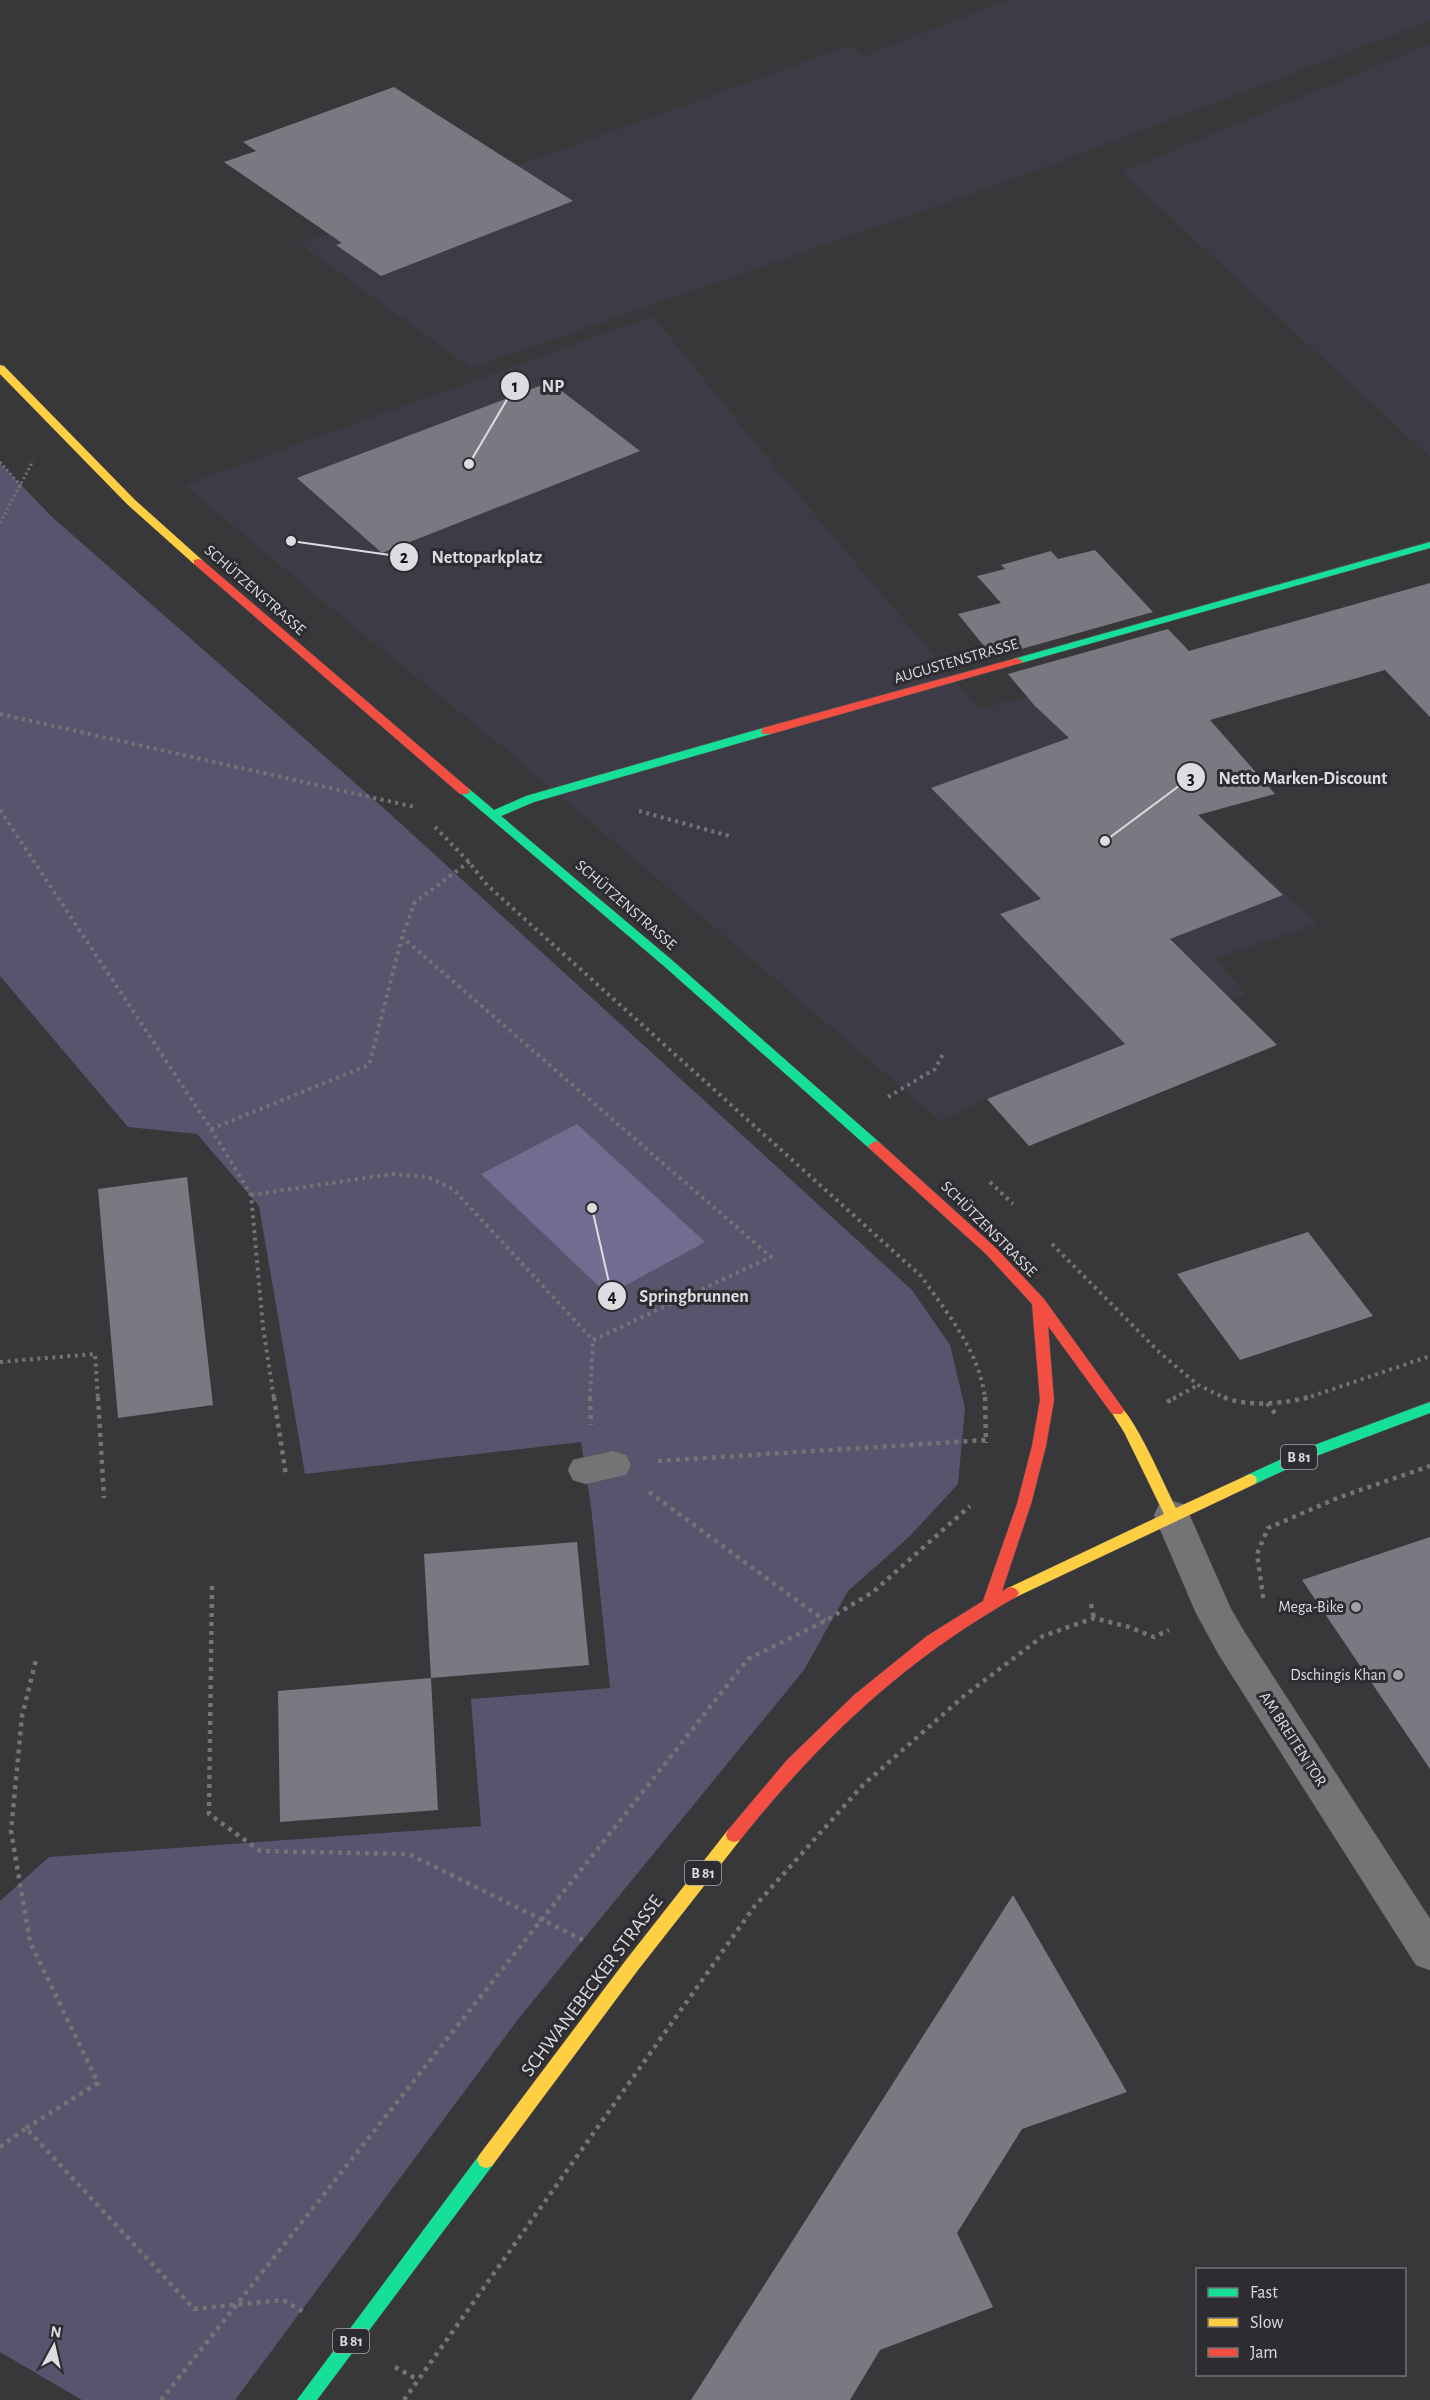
<svg xmlns="http://www.w3.org/2000/svg" width="1430" height="2400" viewBox="0 0 1430 2400" font-family="'Alegreya Sans',sans-serif">
<style>
.built{fill:#3d3b45}
.green{fill:#59546d}
.water{fill:#736c91}
.building{fill:#7b7882}
.lines{fill:none;stroke-linecap:round;stroke-linejoin:round}
.street-casing{stroke:#555557;stroke-width:1}
.fast-casing{stroke:#555557;stroke-width:1}
.slow-casing{stroke:#555557;stroke-width:1}
.jam-casing{stroke:#555557;stroke-width:1}
.path-far2{stroke:#747476;stroke-width:3;stroke-dasharray:2 3;stroke-linecap:butt}
.path-far1{stroke:#747476;stroke-width:4;stroke-dasharray:3 4.5;stroke-linecap:butt}
.path{stroke:#747476;stroke-width:4.5;stroke-dasharray:4 5;stroke-linecap:butt}
.street{fill:#747376;fill-rule:evenodd}
.fast{fill:#16e098;fill-rule:evenodd}
.slow{fill:#ffcf43;fill-rule:evenodd}
.jam{fill:#f24e42;fill-rule:evenodd}
.poi-dot{fill:#a3a2a6;stroke:#2c2c31;stroke-width:2}
.labels{text-anchor:middle;dominant-baseline:central;stroke-width:6;stroke-linejoin:round;paint-order:stroke}
.shield{fill:#2c2c31;stroke:#a8a7ac;stroke-width:1.5}
.shield-label{font-size:15px;font-weight:bold;fill:#dddce0}
.street-label{font-size:16px;fill:#dddce0;stroke:#2c2c31}
.poi-label{font-size:16px;fill:#dddce0;stroke:#2c2c31;text-anchor:end}
.near-street-label{font-size:20px;fill:#dddce0;stroke:#2c2c31}
.leader{fill:none;stroke:#dddce0;stroke-width:2}
.callout-dot{fill:#dddce0;stroke:#2c2c31;stroke-width:2}
.mark-label{font-size:18px;text-anchor:middle;font-weight:bold;fill:#111}
.callout-label{font-size:18px;text-anchor:middle;font-weight:bold;fill:#dddce0;stroke:#2c2c31;stroke-width:6;stroke-linejoin:round;paint-order:stroke}
</style>
<rect width="100%" height="100%" fill="#38373a"/>
<path class="built" d="M1007,0h423v21l-414,157 -545,190 -171,-124 549,-198 16,10z
M1430,44v413l-309,-285z
M653,316l125,155 201,238 87,-22 37,39 214,198 -102,34 31,37 -259,104 -46,22 -438,-374 -182,-147 -136,-115z"/>
<path class="green" d="M0,463l51,53 337,296 524,478 38,55 15,63 -7,76 -49,53 -61,54 -44,79 -285,348 -284,382h-153l-82,-48v-451l49,-44 432,-31 -10,-127 139,-11 -19,-182 -10,-64 -276,32 -46,-268 -62,-72 -69,-7 -128,-151z"/>
<path class="water" d="M577,1124l128,118 -97,53 -127,-121z"/>
<path class="building" d="M394,87l179,114 -192,75 -45,-31 6,-2 -118,-81 32,-11 -13,-9z
M550,382l90,69 -258,102 -85,-75z
M1095,550l58,62 -160,45 -35,-43 43,-11 -24,-27 28,-7 -4,-4 50,-14 7,8z
M1430,583v134l-45,-47 -175,50 65,74 -77,21 85,80 -113,44 107,106 -248,101 -42,-47 138,-55 -125,-130 41,-15 -110,-111 138,-50 -35,-33 -26,-31 160,-45 21,22z
M187,1177l26,228 -95,13 -20,-229z
M1308,1232l65,84 -133,44 -63,-86z
M1430,1537v232l-128,-189z
M577,1542l12,123 -158,13 -7,-124z
M431,1678l7,132 -158,12 -2,-131z
M1013,1895l114,197 -105,37 -65,104 36,74 -113,43 -30,50h-159z"/>
<g class="lines">
<defs>
<path id="street" d="M613,1451l13,4 5,10 -5,10 -40,9 -13,-4 -5,-10 5,-10z
M1172,1501l13,4 46,104 14,24 185,286v51l-14,-5 -197,-310 -23,-42 -42,-98 5,-10z"/>
<path id="fast" d="M1430,542v6l-409,115h-8l-2,-2 2,-2z
M767,727l6,4 -2,3 -237,68 -33,14 172,145 207,182 2,3 -7,5 -5,-2 -205,-182 -207,-176 6,-4 4,1 26,22 32,-14z
M1430,1402v11l-119,45 -56,26h-10l-2,-4 2,-4 56,-26z
M486,2152l6,2 3,6 -3,6 -175,234h-20l183,-246z"/>
<path id="slow" d="M0,365l4,1 131,134 67,60v4h-8l-67,-60 -127,-130z
M1117,1405c15,4 50,86 59,103l74,-34 5,2 2,4 -2,4 -239,113 -5,2 -5,-2 -3,-4 3,-4 158,-75 -40,-82 -14,-22 2,-4z
M734,1828l6,2 2,5 -2,5 -102,130 -146,196 -6,2 -6,-2 -3,-6 3,-6 146,-194 102,-130z"/>
<path id="jam" d="M198,559l4,1 266,228 2,3 -2,3h-8l-266,-230v-4z
M1017,658l6,3 -2,2 -250,71h-8l-2,-3 2,-3z
M875,1141l5,2 116,105 48,51 80,111 -2,4h-10l-64,-88 6,74 -8,46 -15,58 -29,87 9,-4 5,2 3,4 -3,4c-113,64 -195,142 -276,243l-6,2 -6,-2 -2,-5 2,-5 59,-70 67,-65 73,-59 56,-35 34,-97 15,-58 8,-46 -8,-96 -46,-50 -116,-105 -2,-3z"/>
</defs>
<use href="#street" class="street-casing"/>
<use href="#fast" class="fast-casing"/>
<use href="#slow" class="slow-casing"/>
<use href="#jam" class="jam-casing"/>
<path class="path-far2" d="M0,462l21,24
M0,523l33,-62"/>
<path class="path-far1" d="M0,714l415,93
M0,810l211,319 40,66 12,132 11,72
M639,811l94,26
M435,827l34,35 18,23 434,391c26,37 59,76 64,123
M888,1097l47,-28 9,-17
M211,1129l158,-64 33,-128 13,-35 55,-41
M990,1182l23,22
M251,1195l141,-21 36,3 25,12 140,151 178,-83 -369,-320
M1052,1244l107,108 39,33 29,14
M0,1362l95,-8 3,45
M590,1399l3,-59
M1173,1399l25,-14
M1304,1399l126,-43"/>
<path class="path" d="M98,1397l6,101
M274,1397l12,79
M590,1397l1,28
M985,1397l1,46
M1224,1397c20,10 63,7 84,0
M1167,1402l9,-5
M1267,1403l10,13
M658,1461l328,-21
M649,1492l176,129
M212,1586l-3,228 51,37 149,3 178,88
M1261,1596h2l-6,-42 11,-26 72,-31 90,-31
M1091,1604l3,14
M26,2128l72,-45 -68,-141 -19,-111 11,-115 14,-56
M0,2147l26,-19 168,181 89,-9 21,12
M395,2367l23,13
M161,2400l587,-741 77,-38 48,-29 97,-86
M404,2400l350,-493 109,-122 101,-89 79,-60 51,-18 35,9 25,10 15,-7"/>
<use href="#street" class="street"/>
<use href="#fast" class="fast"/>
<use href="#slow" class="slow"/>
<use href="#jam" class="jam"/>
</g>
<g class="poi-dot">
<circle cx="1356" cy="1607" r="6"/>
<circle cx="1398" cy="1675" r="6"/>
</g>
<g class="labels">
<g class="shield">
<rect x="1281" y="1445" width="36" height="24" rx="4.5"/>
<rect x="685" y="1861" width="36" height="24" rx="4.5"/>
<rect x="333" y="2329" width="36" height="24" rx="4.5"/>
</g>
<g class="shield-label">
<text x="1299" y="1457">B 81</text>
<text x="703" y="1873">B 81</text>
<text x="351" y="2341">B 81</text>
</g>
<g class="street-label">
<text transform="translate(255 590) rotate(41)">SCHÜTZENSTRASSE</text>
<text transform="translate(956 661) rotate(-16)">AUGUSTENSTRASSE</text>
<text transform="translate(626 905) rotate(41)">SCHÜTZENSTRASSE</text>
<text transform="translate(989 1229) rotate(45)">SCHÜTZENSTRASSE</text>
<text transform="translate(1293 1739) rotate(57)">AM BREITEN TOR</text>
</g>
<g class="poi-label">
<text x="1344" y="1607">Mega-Bike</text>
<text x="1386" y="1675">Dschingis Khan</text>
</g>
<g class="near-street-label">
<text transform="translate(592 1986) rotate(-53)">SCHWANEBECKER STRASSE</text>
</g>
</g>
<path class="leader" d="M469 464L515 386M291 541L404 557M1105 841L1191 777M592 1208L612 1296"/>
<g class="callout-dot">
<circle cx="469" cy="464" r="6"/>
<circle cx="291" cy="541" r="6"/>
<circle cx="1105" cy="841" r="6"/>
<circle cx="592" cy="1208" r="6"/>
<circle cx="515" cy="386" r="15"/>
<circle cx="404" cy="557" r="15"/>
<circle cx="1191" cy="777" r="15"/>
<circle cx="612" cy="1296" r="15"/>
</g>
<g class="mark-label">
<text x="515" y="392">1</text>
<text x="404" y="563">2</text>
<text x="1191" y="784">3</text>
<text x="612" y="1302">4</text>
</g>
<g class="callout-label">
<text x="553" y="392">NP</text>
<text x="487" y="563">Nettoparkplatz</text>
<text x="1303" y="784">Netto Marken-Discount</text>
<text x="694" y="1302">Springbrunnen</text>
</g>
<rect x="1196" y="2268" width="210" height="108" fill="#2c2c31" stroke="#737277" stroke-width="1.5"/>
<rect x="1208" y="2288" width="30" height="9" fill="#16e098" stroke="#737277" stroke-width="1.5"/>
<text x="1250" y="2298" font-size="18" fill="#dddce0">Fast</text>
<rect x="1208" y="2318" width="30" height="9" fill="#ffcf43" stroke="#737277" stroke-width="1.5"/>
<text x="1250" y="2328" font-size="18" fill="#dddce0">Slow</text>
<rect x="1208" y="2348" width="30" height="9" fill="#f24e42" stroke="#737277" stroke-width="1.5"/>
<text x="1250" y="2358" font-size="18" fill="#dddce0">Jam</text>
<g transform="translate(54 2346) rotate(8)" stroke="#2c2c31" stroke-width="4.5" paint-order="stroke">
<path d="M0-4.5L10 22L0 15L-10 22Z" fill="#dddce0"/>
<text y="-9" font-size="16" font-weight="bold" text-anchor="middle" fill="#dddce0">N</text>
</g>
</svg>
